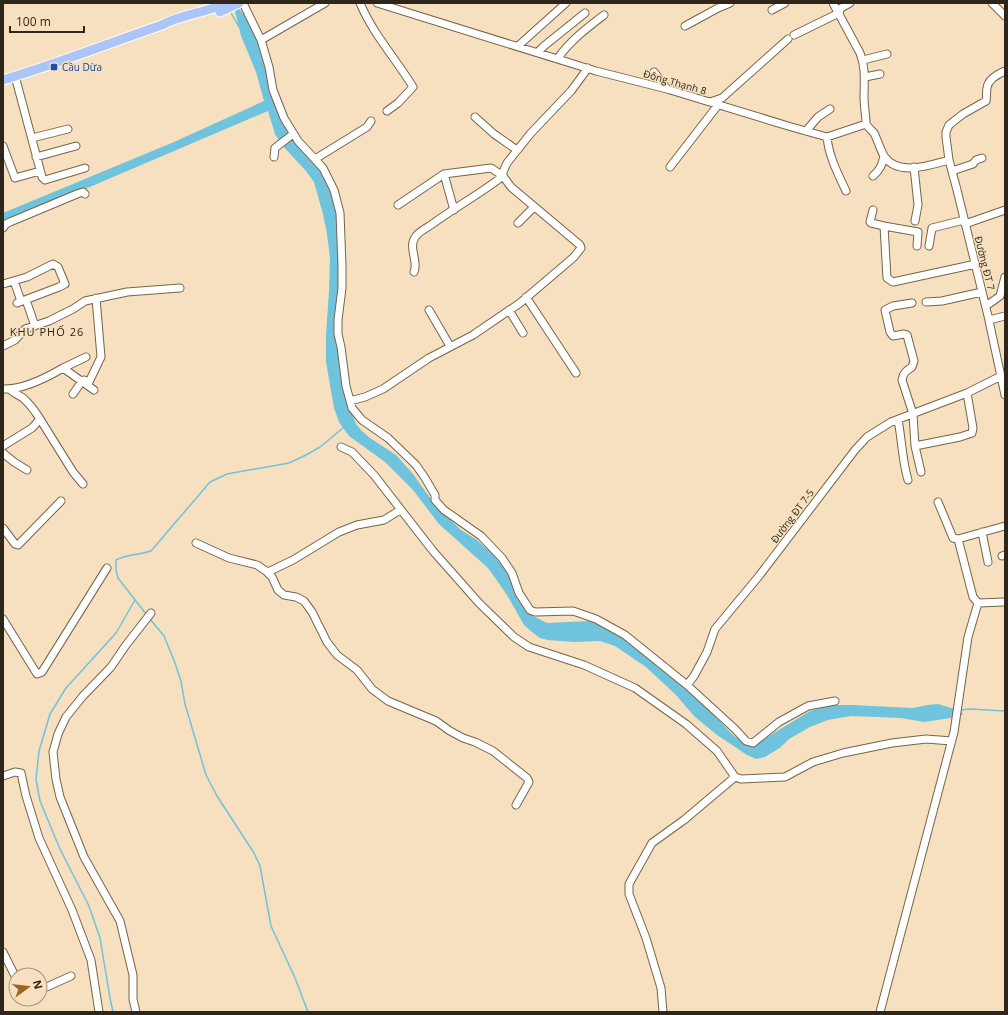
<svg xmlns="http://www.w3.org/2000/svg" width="1008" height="1015" viewBox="0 0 1008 1015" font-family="'Open Sans',sans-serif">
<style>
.water{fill:#6fc3dd}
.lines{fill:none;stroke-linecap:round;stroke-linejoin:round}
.stream{stroke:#6fc3dd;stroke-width:1.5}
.minor-casing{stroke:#776448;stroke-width:9}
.major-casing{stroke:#fff;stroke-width:11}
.minor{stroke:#fff;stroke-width:7}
.major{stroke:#acc5f9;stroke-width:9}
.transit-dot{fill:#1a4fb4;stroke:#f6e0c0;stroke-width:1.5}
.labels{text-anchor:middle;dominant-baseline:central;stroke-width:3;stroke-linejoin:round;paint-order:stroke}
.transit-label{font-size:10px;fill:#164399;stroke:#f6e0c0;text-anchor:start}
.street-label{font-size:10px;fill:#2e261a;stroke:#f6e0c0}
.neighbourhood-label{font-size:11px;letter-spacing:1px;fill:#2e261a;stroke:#f6e0c0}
</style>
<rect width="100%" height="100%" fill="#f6e0c0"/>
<path class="water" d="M233,3h6l1,7 13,14 33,101 37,44 15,36 2,133 8,64 8,22 6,7 8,7 26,17 17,19 22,31 26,25 16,10 16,14 13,17 25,44 16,8 44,-2 22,8 54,43 28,24 39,40 17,11 59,-36 20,-6h22l61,3 14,-3 11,-1 23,7 2,3 -6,3 -33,5 -23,-4 -50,-2 -23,4 -18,7 -21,12 -8,8 -16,10 -9,2 -9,-4 -30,-20 -23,-19 -18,-21 -30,-28 -31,-21 -15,-5 -26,1 -26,-2 -8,-2 -8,-6 -8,-7 -17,-30 -19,-27 -49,-44 -26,-34 -28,-28 -36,-26 -10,-14 -5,-14 -8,-46v-27l3,-44 1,-33 -3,-24 -4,-20 -9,-32 -8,-11 -24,-26 -7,-11 -7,-23 -265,113v-11l171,-71 90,-41 -8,-29 -15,-36z"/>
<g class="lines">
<path class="stream" d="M230,11l9,16
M146,614l-28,-36 -2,-8v-10c11,-6 23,-5 35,-9l59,-69 17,-8 62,-11 17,-8 14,-8 23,-19
M150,619l14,17 11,27 6,18 4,23 21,71 11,21 37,57 6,13 11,60 24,52 13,34
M960,710l10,-1 35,2
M113,1012l-3,-14 -10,-60 -11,-32 -29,-57 -20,-48 -4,-22 3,-28 11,-37 16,-26 50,-55 19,-33"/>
<defs>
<path id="minor" d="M243,3l18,37 8,27 4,23 11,28 14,23 25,27 11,22 6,23 2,53v22l-4,32v14l3,13 5,39 6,22 10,12 26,18 28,27 9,13 10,17v5l9,10 37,26 21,22 10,15 7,20 11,17 5,2 38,-1 23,8 29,16 62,50 7,-9 13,-24 8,-23 44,-53 96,-126 12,-13 24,-15 76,-29 34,-17
M360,3c13,31 36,56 53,84l-15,16 -11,8
M377,3l219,68 71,18 121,37 39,11 39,-13c2,3 5,6 8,9 4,8 6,16 10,23 14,21 46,9 65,4
M833,3l27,50c6,15 4,29 4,45 0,8 2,17 2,26
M992,3l13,13
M772,10l13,-7
M685,26l33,-18 12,-5
M794,35l45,-22 2,-5 9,-5
M261,40l64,-37
M518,46l48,-43
M538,52l6,-6 41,-33
M558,58c13,-18 29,-30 46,-43
M863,60l24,-6
M1005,71c-7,3 -17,8 -18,17 -1,5 0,8 -1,13l-23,13 -14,11 -3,7v5l3,23 8,30 31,126 17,79
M654,72l13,17
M15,76l27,101 3,3 40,-12
M865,77l15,-3
M710,102l12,-4 66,-59
M475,117l19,17 23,16
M806,131l12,-14 12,-8
M827,137c2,20 11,37 19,54
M32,138l36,-9
M3,146l12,32 25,-7
M36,157l40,-11
M274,157l1,-9 18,-14
M315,159l52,-32 4,-6
M670,167l48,-62
M914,167l4,38 -3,16
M952,171l21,-7 3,-4 6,-2
M444,174l10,36
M873,176c7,-6 9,-11 11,-20
M398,205l46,-31 47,-6 12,8c-23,18 -49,32 -72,49 -5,3 -12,7 -15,11 -9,11 3,25 -2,36
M873,210l-3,12 1,1 13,3 3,52 6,4 83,-18
M518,223l16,-16
M965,224l40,-14
M884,226l34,6 -1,14
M3,228l3,-4 4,-2 67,-28 6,-2 2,2
M929,246l3,-18 32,-8
M14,281l7,20
M3,284l24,-7 26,-13 5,3 7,17 -6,3 -42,16
M526,297l50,76
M26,300l9,26
M926,302l16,-1 40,-9
M912,303l-19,3 -8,4 5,22 3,4 11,-2 3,1 7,26 -2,6c-6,4 -9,6 -10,13l11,34 2,32 6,26
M986,306l14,-10 5,-19
M429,310l21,36
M509,310l14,23
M989,320l16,-4
M3,346l12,-6 10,-11 24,-8 24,-12 12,-8 42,-9 53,-4
M63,368l23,-11
M3,389c20,1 43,-11 60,-21l31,22
M9,389c5,4 9,6 14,9 7,6 12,13 17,21
M73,394l9,-13 2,-1 5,2 12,-25 -5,-59
M350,401l15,-4 18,-8 46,-31 44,-23 47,-32 54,-46 7,-9 -1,-3 -69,-58 -8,-11v-4l4,-9 24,-30 40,-42 17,-23
M898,420c4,20 4,40 10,60
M3,446l29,-18 8,-9 33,53 10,12
M915,446l45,-9 12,-4 1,-5 -6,-35
M341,447l11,5 22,23 59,76 46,52 35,34 15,10 55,18 51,23 51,36 31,27 18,26 6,2 44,-2 28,-15 30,-9 49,-10 34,-4 26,2
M3,453l11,9 13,8
M938,502l15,36 5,1 47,-13
M3,528l12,16 3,1 43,-44
M982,532l6,30
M958,539l15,58 5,6 27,-1
M196,543l33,15 28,7 9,6 6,6 6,13 6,5 12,2 8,4 8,11 15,30 10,13 20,15 15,19 16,12 48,20 14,10 13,7 12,4 18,9 34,27 2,4 -13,23
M1002,556l3,-1
M268,572l25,-12 46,-28 18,-7 27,-5 16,-10
M3,619l34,55 5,-2 65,-104
M687,685l48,44 11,12 7,2 26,-21 29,-16 27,-5
M3,776l12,-4 6,1 5,23 13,42 33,72 19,50 8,52
M3,952l13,26
M40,990l31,-14
M26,999l1,2
M136,1012l-3,-13v-24l-13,-54 -36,-64 -24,-60 -4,-18 -3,-27 5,-18 8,-17 17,-21 28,-29 15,-22 25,-32
M663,1012l-2,-24 -15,-50 -17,-44v-10l23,-41 32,-23 51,-43
M880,1012l74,-280 14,-95 10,-34"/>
<path id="major" d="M220,12l19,-9
M3,80c54,-16 106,-37 159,-55 20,-11 44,-12 64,-22"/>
</defs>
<use href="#minor" class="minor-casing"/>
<use href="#major" class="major-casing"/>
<use href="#minor" class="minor"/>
<use href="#major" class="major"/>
</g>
<rect class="transit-dot" x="50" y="63" width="8" height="8" rx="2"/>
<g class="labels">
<g class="transit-label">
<text x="62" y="67">Cầu Dừa</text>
</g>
<g class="street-label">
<text transform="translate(675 82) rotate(16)">Đông Thạnh 8</text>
<text transform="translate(985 263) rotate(76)">Đường ĐT 7</text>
<text transform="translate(792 516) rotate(-53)">Đường ĐT 7-5</text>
</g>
<g class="neighbourhood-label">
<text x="47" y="331">KHU PHỐ 26</text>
</g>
</g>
<rect width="1008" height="1015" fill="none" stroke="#2e261a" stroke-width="8"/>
<g transform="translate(28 987) rotate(75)"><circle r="19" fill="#f6e0c0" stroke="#a6967e"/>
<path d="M0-3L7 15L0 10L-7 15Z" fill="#9e6423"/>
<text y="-6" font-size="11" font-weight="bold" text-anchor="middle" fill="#2e261a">N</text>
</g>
<path d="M10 26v6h74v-6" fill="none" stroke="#2e261a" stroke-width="2"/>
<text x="16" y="26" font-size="12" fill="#2e261a" stroke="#f6e0c0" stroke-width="3" paint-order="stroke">100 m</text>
</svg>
